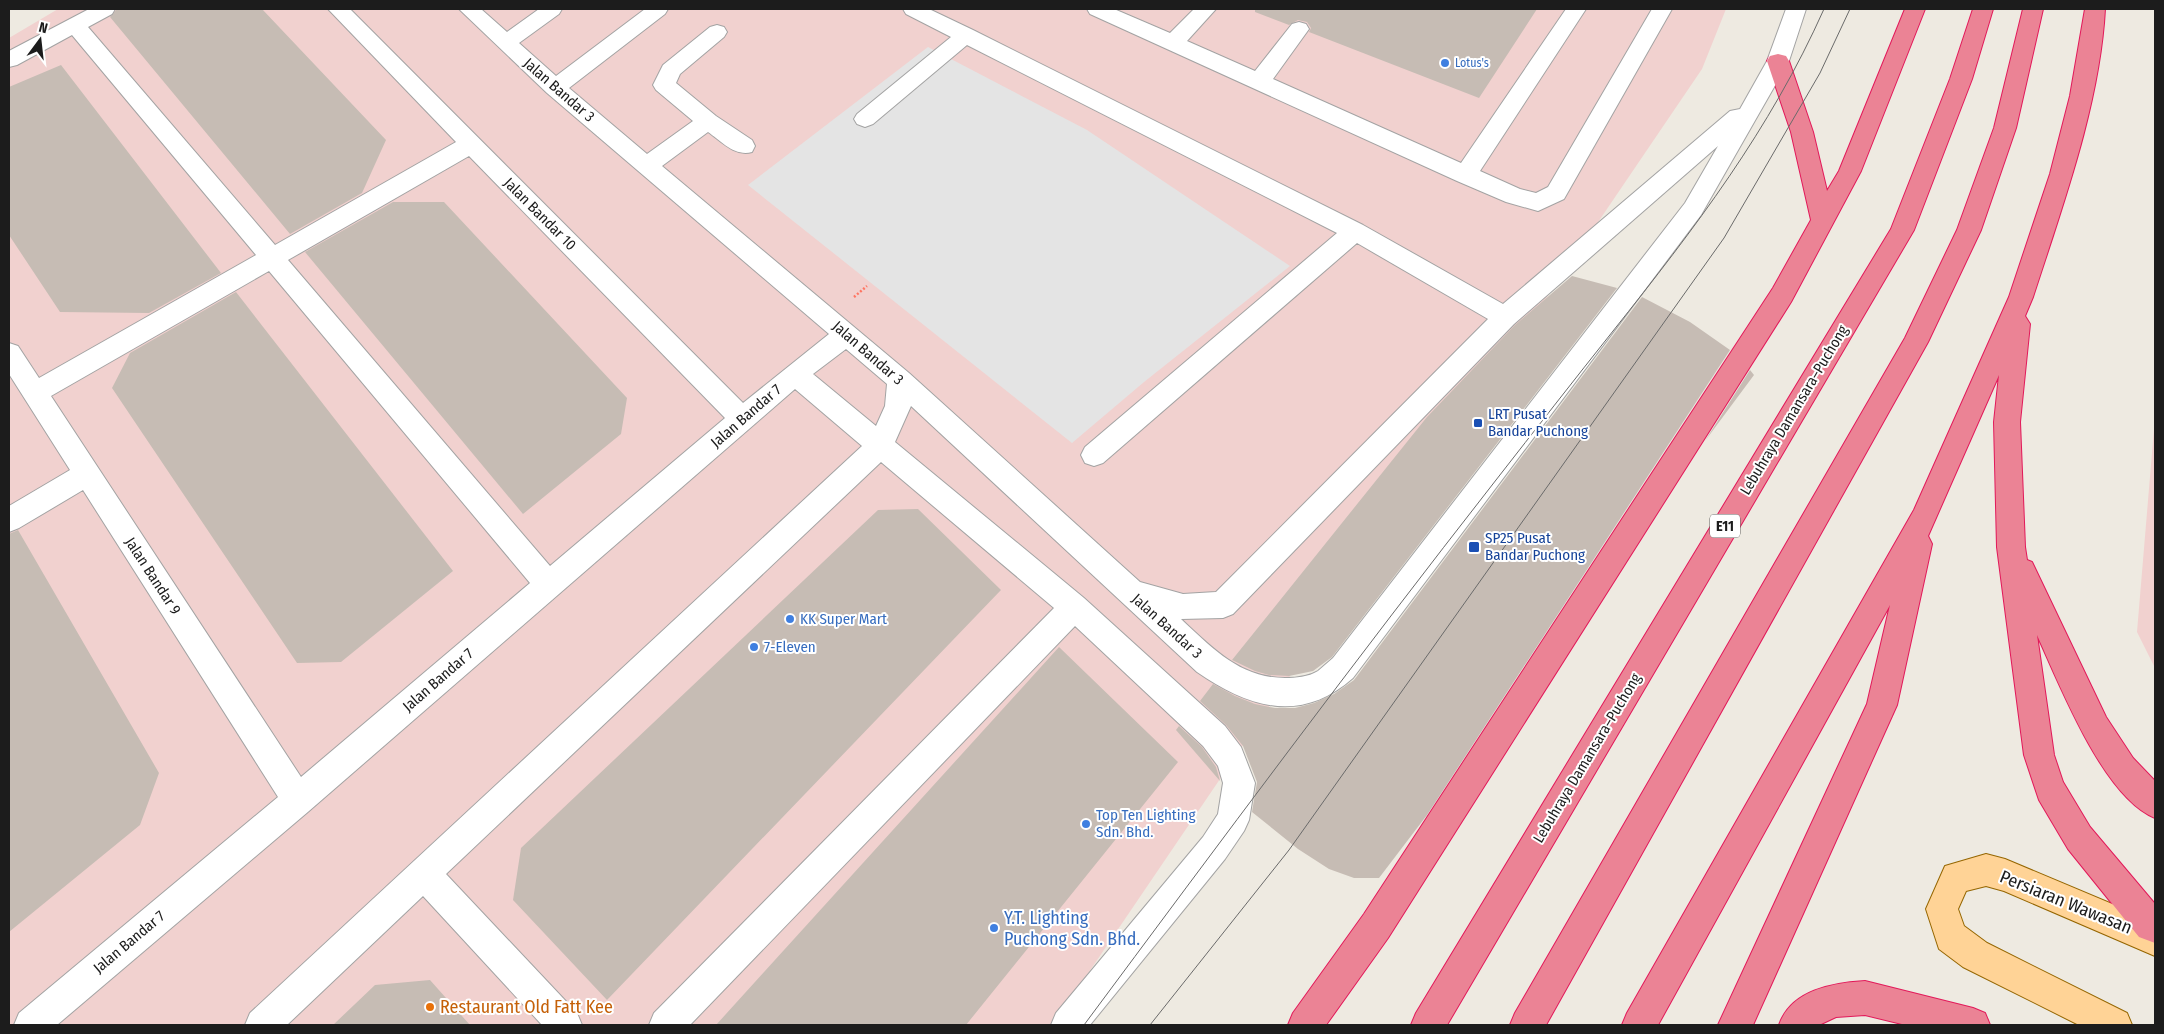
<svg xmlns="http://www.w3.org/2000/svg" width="2164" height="1034" viewBox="0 0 2164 1034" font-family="'Fira Sans Condensed',sans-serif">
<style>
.commercial{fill:#f1d1cf}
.parking{fill:#e4e4e4}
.building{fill:#c6bcb4}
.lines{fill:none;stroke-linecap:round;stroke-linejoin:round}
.minor-casing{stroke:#a3a3a3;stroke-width:2}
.major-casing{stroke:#956600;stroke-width:2}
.highway-casing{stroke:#e2195a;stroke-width:2}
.path{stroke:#ff7562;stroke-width:2.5;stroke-dasharray:2 2;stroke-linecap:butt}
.minor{fill:#fff;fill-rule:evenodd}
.major{fill:#ffd396;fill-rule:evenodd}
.highway{fill:#eb8395;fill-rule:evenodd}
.tram{stroke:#6a6a6a;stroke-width:1}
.shop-dot{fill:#3f7fe0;stroke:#fff;stroke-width:2}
.transit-dot{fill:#1a4fb4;stroke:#fff;stroke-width:2}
.food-dot{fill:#e8710a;stroke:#fff;stroke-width:2}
.labels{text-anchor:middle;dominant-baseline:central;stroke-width:4;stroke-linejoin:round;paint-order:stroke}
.far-shop-label{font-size:12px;fill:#366cbe;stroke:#fff;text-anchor:start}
.shield{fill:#fff;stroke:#606060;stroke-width:1}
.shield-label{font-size:14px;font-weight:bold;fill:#1c1c1c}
.street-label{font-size:15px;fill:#1c1c1c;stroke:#fff}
.transit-label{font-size:15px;fill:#164399;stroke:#fff;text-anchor:start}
.shop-label{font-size:15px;fill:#366cbe;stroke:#fff;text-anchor:start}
.near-street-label{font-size:18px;fill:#1c1c1c;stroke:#fff}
.near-shop-label{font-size:18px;fill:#366cbe;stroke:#fff;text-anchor:start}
.near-food-label{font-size:18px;fill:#c56008;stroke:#fff;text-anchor:start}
</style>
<rect width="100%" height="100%" fill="#eeeae1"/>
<path class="commercial" d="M58,9h1668l-24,60 -649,956h-1044v-987z
M2155,417v251l-18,-36z"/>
<path class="parking" d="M928,47l159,83 203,136 -146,116 -72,61 -324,-258z"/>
<path class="building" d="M117,9h145l124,131 -24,53 -72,41 -180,-217z
M1255,9h282l-58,89 -170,-66 2,-4 -4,-6 -9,-2 -9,5 -34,-13z
M61,65l160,208 -72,40 -89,-1 -51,-77v-148z
M393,202h51l183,196 -6,36 -98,80 -218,-262z
M1572,276l45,12 -285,369 -19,14 -24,5 -20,-1 -14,-4 -23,-11 195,-243 88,-92z
M236,292l217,279 -112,91 -44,1 -185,-275 18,-35z
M1642,297l48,25 40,28 -303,465 -48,63h-25l-25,-9 -31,-20 -46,-37 5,-30 -14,-36 -17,-21 -26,-24 13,-17 22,12 20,8 20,4h20l19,-5 20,-9 20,-14z
M1750,370l4,5 -49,66z
M918,509l83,81 -394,410 -94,-100 8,-52 357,-338z
M18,530l141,243 -19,52 -131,107v-398z
M1059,647l119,115 -212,263h-250z
M1179,726l23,21 14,20 4,14 -44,-51z
M430,980l40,45h-137l42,-40z"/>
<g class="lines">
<defs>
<path id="minor" d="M89,9h26l-3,5 -24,13 187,218 181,-103 -128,-133h22l393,394 86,-69 -282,-241 -88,-84h22l26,23 32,-23h23l-3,5 -40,29 37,33 89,-67h23l-3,5 -96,74 78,66 46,-33 -37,-31 -3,-5 10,-20 47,-38 7,-2 7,2 3,5 -3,5 -44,37 -4,9 40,33 36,24 3,6 -3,6c-17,5 -31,-11 -44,-20l-46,34 247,207 231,209 43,12 33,-2 272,-273 -131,-76 -254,220 -9,3 -9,-3 -4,-8 4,-8 252,-214 -370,-188 -94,79 -8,3 -8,-3 -3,-5 3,-5 94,-77 -45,-23 -3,-5h26l44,21 390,195 140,79 227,-193 10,-2 27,-48 19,-52h20l-17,52 -88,154 -348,463c-52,46 -104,30 -156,-6l-286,-266 -16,36 189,156 141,128 16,21 14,36 -6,37 -5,11 -19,28 -135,166h-39l5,-12 147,-176 15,-23 5,-31 -5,-17 -15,-20 -128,-120 -385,399h-41l5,-12 400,-405 -173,-146 -435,412 131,139 5,12h-40l-119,-129 -136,129h-42l5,-12 612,-567 -67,-57 -486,422 -252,214h-43l5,-12 259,-216 -195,-307 -64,38 -10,4v-26l61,-36 -61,-96v-31l9,3 21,32 217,-123 -184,-220 -55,30 -8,2v-16zM1718,146l-33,57 -352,455c-5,4 -10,9 -15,13 -10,6 -22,7 -33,7 -45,0 -73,-30 -104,-59l42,-1 10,-4 281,-290zM469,156l256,262 -175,148 -262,-306zM269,271l261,312 -229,194 -250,-381zM846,349l41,35 -2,22 -9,20 -63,-52z
M1087,9h27l56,24 24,-24h22l-29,32 68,30 37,-47 7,-2 7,2 3,5 -36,50 188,84 105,-154h20l-106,162 40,18 16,4 12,-6 104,-178h20l-108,190 -26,12 -32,-9 -49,-21 -367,-167z"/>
<path id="major" d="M1986,854l19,5 150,63v34l-151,-65 -18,-5 -20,5 -8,18 6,17 23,17 140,70 5,12h-53l-116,-58 -24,-18 -13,-40 19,-43z"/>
<path id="highway" d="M1905,9h20l-64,162 -70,131 -403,636 -62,87h-38l5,-12 71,-99 409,-626 38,-68 -20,-88 -24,-71 3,-5 8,-2 8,2 3,5 24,71 14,59 12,-20z
M1973,9h20l-21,70 -58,151 -467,795h-36l5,-12 475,-784 59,-150z
M2023,9h20l-27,119 -35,102 -53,112 -382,683h-36l5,-12 390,-675 52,-108 37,-102z
M2085,9h20c-5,95 -43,198 -72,288l-8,19 5,8 -10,98 5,125 2,13 5,2 74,155 27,41 22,23v37c-52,-21 -95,-133 -118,-183l17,120 9,27 27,45 65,77v39l-16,-6 -71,-88 -29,-49 -15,-45 -27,-208 -3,-125 5,-47 -71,161 4,8 -35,161 -144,320h-35l149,-321 23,-99 -232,420h-36l5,-12 287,-503 95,-213 41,-123 20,-78z
M1865,981l108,27 12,5 5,12h-84l-41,-10 -29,2 -17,8h-40c12,-35 53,-42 86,-44z"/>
</defs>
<use href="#minor" class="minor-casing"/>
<use href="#major" class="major-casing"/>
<use href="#highway" class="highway-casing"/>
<path class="path" d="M854,297l13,-11"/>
<use href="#minor" class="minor"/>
<use href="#major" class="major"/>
<use href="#highway" class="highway"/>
<path class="tram" d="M1084,1025c136,-183 272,-366 412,-545 39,-50 78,-100 117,-149 82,-103 157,-201 211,-322
M1150,1025l139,-175 435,-612 96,-165 30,-64"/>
</g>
<g class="shop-dot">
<circle cx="1445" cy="63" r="5"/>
<circle cx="790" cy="619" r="5"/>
<circle cx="754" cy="647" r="5"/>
<circle cx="1086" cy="824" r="5"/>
<circle cx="994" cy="928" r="5"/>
</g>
<g class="transit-dot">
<rect x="1473" y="418" width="10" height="10" rx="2.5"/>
<rect x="1468" y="541" width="12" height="12" rx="2.5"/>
</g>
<circle class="food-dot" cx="430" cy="1007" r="5"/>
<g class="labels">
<g class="far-shop-label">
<text x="1455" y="63">Lotus's</text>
</g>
<rect class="shield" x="1710" y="514.5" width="30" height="23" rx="4"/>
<g class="shield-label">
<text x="1725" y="526">E11</text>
</g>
<g class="street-label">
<text transform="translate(559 90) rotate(41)">Jalan Bandar 3</text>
<text transform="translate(540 214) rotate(45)">Jalan Bandar 10</text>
<text transform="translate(868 353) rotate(41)">Jalan Bandar 3</text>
<text transform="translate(1794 410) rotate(-59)">Lebuhraya Damansara–Puchong</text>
<text transform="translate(746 416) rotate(-41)">Jalan Bandar 7</text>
<text transform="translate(153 576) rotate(57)">Jalan Bandar 9</text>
<text transform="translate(1167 626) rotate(42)">Jalan Bandar 3</text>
<text transform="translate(438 680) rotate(-41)">Jalan Bandar 7</text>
<text transform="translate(1587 758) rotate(-59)">Lebuhraya Damansara–Puchong</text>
<text transform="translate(129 942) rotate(-40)">Jalan Bandar 7</text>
</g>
<g class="transit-label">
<text x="1488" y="414">LRT Pusat<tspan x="1488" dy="17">Bandar Puchong</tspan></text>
<text x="1485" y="538">SP25 Pusat<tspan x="1485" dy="17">Bandar Puchong</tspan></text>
</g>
<g class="shop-label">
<text x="800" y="619">KK Super Mart</text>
<text x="764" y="647">7-Eleven</text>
<text x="1096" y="815">Top Ten Lighting<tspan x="1096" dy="17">Sdn. Bhd.</tspan></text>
</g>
<g class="near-street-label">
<text transform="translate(2066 902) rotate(22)">Persiaran Wawasan</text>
</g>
<g class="near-shop-label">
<text x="1004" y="918">Y.T. Lighting<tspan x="1004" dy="21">Puchong Sdn. Bhd.</tspan></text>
</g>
<g class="near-food-label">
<text x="440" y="1007">Restaurant Old Fatt Kee</text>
</g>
</g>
<rect width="2164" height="1034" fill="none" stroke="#1c1c1c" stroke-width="20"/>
<g transform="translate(40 40) rotate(15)" stroke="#ffffff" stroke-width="4" paint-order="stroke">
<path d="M0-4L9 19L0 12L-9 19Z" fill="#1c1c1c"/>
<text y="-8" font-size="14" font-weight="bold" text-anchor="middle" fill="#1c1c1c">N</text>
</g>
</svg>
